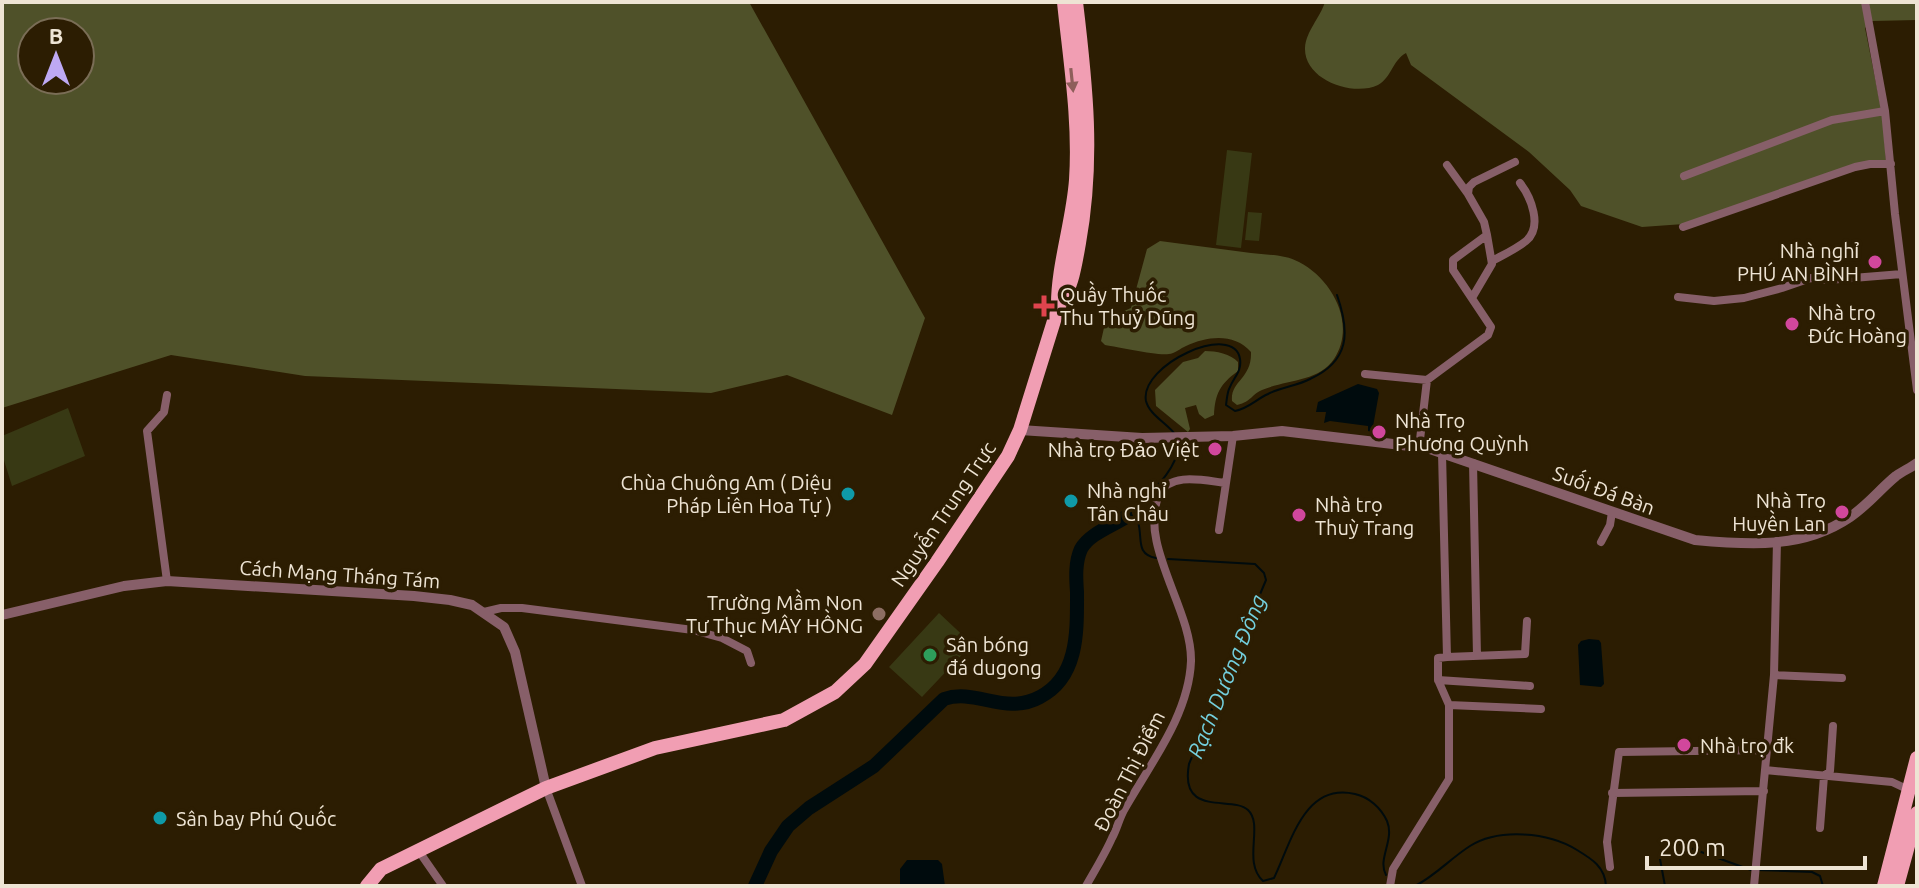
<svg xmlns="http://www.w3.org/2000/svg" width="1919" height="888" viewBox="0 0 1919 888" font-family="Ubuntu,sans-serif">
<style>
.green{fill:#383914}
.forest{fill:#4f5129;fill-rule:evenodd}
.water{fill:#000b0d}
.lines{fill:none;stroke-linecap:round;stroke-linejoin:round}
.stream{stroke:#000b0d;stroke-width:2}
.river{stroke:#000b0d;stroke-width:14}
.minor{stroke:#875f69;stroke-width:8}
.tertiary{stroke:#875f69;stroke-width:10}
.primary{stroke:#f19eb3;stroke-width:14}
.oneway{fill:#8e5e5a}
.hotel-dot{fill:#d1479c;stroke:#2c1d02;stroke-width:3}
.health-dot{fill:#e0444e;stroke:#2c1d02;stroke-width:3}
.culture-dot{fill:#0f9aa8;stroke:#2c1d02;stroke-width:3}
.education-dot{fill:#8d6e63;stroke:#2c1d02;stroke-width:3}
.leisure-dot{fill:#2e9e5b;stroke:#2c1d02;stroke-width:3}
.labels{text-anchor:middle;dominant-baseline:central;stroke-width:7;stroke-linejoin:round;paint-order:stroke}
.poi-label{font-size:20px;fill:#eee4d4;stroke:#2c1d02;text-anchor:start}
.street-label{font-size:20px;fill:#eee4d4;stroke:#2c1d02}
.water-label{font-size:22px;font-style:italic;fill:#73cfdd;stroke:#2c1d02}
</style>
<rect width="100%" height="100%" fill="#2c1d02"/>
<path class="green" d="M1227,150l25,3 -11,95 -25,-3z
M1248,212l14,1 -3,28 -14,-1z
M68,408l17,48 -73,30 -10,-32v-18z
M939,613l33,31 -50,53 -33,-30z"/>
<path class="forest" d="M2,2h747l176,316 -33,97 -105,-40 -76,18 -406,-17 -134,-21 -169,53zM32,32h48v48h-48z
M1325,2h592v18l-45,1 -7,7 18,90 3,43 -202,63 -42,3 -61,-21 -11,-16 -41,-38 -118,-87 -5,-12c-14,8 -14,24 -28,32 -25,12 -74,-5 -73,-37 1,-17 15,-30 20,-46z
M1160,241c30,4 61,8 91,12 15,2 34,1 48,9 33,17 58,62 35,97 -15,23 -50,21 -72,31 -12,5 -9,11 -25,15l-5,-4c-2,-20 20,-22 19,-49 -17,-19 -43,-16 -65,-6 -5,2 -12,8 -17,8 -12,2 -50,-7 -64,-9l-4,-4 5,-22 25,-11 16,-59z
M1205,351c11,0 26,3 33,11v9c-18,13 -23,23 -24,44l-9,4 -6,-5 -3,-9 -11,3 5,21 -2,3 -32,-26 -1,-16 28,-28 15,-4z"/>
<path class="water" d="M1358,384l19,5 2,4 -7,39 -4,-1v-5l-38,-5 -6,2 2,-11h-10l2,-10z
M1589,639l10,1 2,3 3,41 -3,3 -21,-2 -2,-40 3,-4z
M907,860h31l4,4 3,22h-45v-17z"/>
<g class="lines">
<path class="stream" d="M1174,433c-8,-10 -25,-19 -28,-32 -7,-36 88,-80 94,-42 2,12 -6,18 -10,28 -3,5 -3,12 -4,18l9,6c14,-3 20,-11 33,-17 13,-7 29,-8 42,-15 40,-18 40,-47 27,-84
M1156,558c-21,-4 -13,-20 -18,-36l-12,-5c17,-18 57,-49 51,-75
M1168,559l87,5 9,9 2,7 -77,184c-10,54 43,31 59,46 16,15 -6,52 15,71l11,-3c17,-35 30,-96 81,-84 14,3 26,14 32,27 8,19 -10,38 -1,54
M1757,870l55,2 8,4 3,10
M1415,886c20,-10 36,-28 55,-40 29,-18 78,-14 107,4 15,9 28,17 29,36
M1665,886l-5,-27 7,-12 12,-3 72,26"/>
<path class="river" d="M755,886l16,-35 17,-25 21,-18 65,-42 70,-67c32,-11 61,17 96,-2 39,-20 37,-67 37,-105 -1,-14 -2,-30 4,-43 8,-15 31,-23 45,-32"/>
<path class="minor" d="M1865,2l20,109 10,103 22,176
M1447,165l21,29
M1684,176l148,-56 53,-9
M1683,227l172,-60 15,-3h21
M1492,261c11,-6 24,-12 34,-20 17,-14 5,-44 -6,-58
M1678,297l36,4 30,-3 38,-10 29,-10 17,2 74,-6
M1472,298l20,-34 -5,-29
M1365,374l62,6
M1419,448l8,-68 61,-45 3,-8 -38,-57v-10l34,-25 -3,-13 -16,-28 1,-7 5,-5 41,-20
M1473,463l4,193
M1219,530l14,-94
M1601,542l9,-17 2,-13
M167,581l-20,-150 17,-19 3,-17
M484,612l17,-4h21l171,22 29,8 25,13 4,12
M1447,657l78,-3 2,-33
M1774,675l68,3
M1438,680l92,6
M1449,705l92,4
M1765,770l127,12 17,8
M546,788l36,98
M1612,793l152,-2
M1820,828l4,-52 6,-5 3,-45
M418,850l25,36
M1610,867l-3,-25 12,-90 148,-2
M1086,886c9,-16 19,-32 26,-48 5,-9 7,-19 12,-28 26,-46 65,-95 67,-149 1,-52 -53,-117 -32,-166 11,-24 47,-14 67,-12
M1390,886l3,-17 56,-90v-74l-11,-25v-22l9,-1 -5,-204
M1754,886l20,-211 3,-134"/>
<path class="tertiary" d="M1020,430l122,8 91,-2 49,-5 145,17 268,92c54,5 108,9 155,-23 18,-12 30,-28 46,-41 7,-5 14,-8 21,-13
M2,615l122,-29 43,-5 247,15 36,4 22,5 32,22 11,25 31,136"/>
<path class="primary" d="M1058,307c14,-18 17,-42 21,-64 15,-84 7,-158 -3,-241
M367,886l14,-17 165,-81 109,-40 129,-28 51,-28 30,-28 72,-102 71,-106 12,-26 38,-122c-1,-40 15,-86 18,-128 4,-59 -6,-119 -12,-178
M1884,886l33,-128
M1897,886l20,-73"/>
</g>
<defs><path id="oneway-solid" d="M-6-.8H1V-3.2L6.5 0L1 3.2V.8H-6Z" transform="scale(2)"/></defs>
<use class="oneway" href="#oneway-solid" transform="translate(1072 80) rotate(84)"/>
<g class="hotel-dot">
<circle cx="1875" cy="262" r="8"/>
<circle cx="1792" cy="324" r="8"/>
<circle cx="1379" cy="432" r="8"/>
<circle cx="1215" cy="449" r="8"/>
<circle cx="1842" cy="512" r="8"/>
<circle cx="1299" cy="515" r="8"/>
<circle cx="1684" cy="745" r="8"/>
</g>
<path class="health-dot" d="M1040 294h8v8h8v8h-8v8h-8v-8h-8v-8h8z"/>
<g class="culture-dot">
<circle cx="848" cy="494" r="8"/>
<circle cx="1071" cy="501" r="8"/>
<circle cx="160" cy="818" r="8"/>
</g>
<circle class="education-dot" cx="879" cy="614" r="8"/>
<circle class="leisure-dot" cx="930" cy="655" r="8"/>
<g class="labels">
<g class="poi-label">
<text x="1859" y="250" text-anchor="end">Nhà nghỉ<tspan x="1859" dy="23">PHÚ AN BÌNH</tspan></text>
<text x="1060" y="294">Quầy Thuốc<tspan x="1060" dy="23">Thu Thuỷ Dũng</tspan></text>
<text x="1808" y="312">Nhà trọ<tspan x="1808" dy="23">Đức Hoàng</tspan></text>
<text x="1395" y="420">Nhà Trọ<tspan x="1395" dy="23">Phương Quỳnh</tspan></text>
<text x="1199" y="449" text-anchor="end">Nhà trọ Đảo Việt</text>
<text x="832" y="482" text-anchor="end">Chùa Chuông Am ( Diệu<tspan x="832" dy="23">Pháp Liên Hoa Tự )</tspan></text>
<text x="1087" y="490">Nhà nghỉ<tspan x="1087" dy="23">Tân Châu</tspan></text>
<text x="1826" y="500" text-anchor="end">Nhà Trọ<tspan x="1826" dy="23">Huyền Lan</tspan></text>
<text x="1315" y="504">Nhà trọ<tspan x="1315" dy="23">Thuỳ Trang</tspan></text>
<text x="863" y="602" text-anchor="end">Trường Mầm Non<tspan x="863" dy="23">Tư Thục MÂY HỒNG</tspan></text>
<text x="946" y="644">Sân bóng<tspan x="946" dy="23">đá dugong</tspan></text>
<text x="1700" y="745">Nhà trọ đk</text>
<text x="176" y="818">Sân bay Phú Quốc</text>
</g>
<g class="street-label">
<text transform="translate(1604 490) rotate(20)">Suối Đá Bàn</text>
<text transform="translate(943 514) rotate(-56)">Nguyễn Trung Trực</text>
<text transform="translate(340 574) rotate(4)">Cách Mạng Tháng Tám</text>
<text transform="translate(1129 771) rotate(-63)">Đoàn Thị Điểm</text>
</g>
<g class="water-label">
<text transform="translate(1226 676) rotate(-68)">Rạch Dương Đông</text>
</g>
</g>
<rect width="1919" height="888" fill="none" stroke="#eee4d4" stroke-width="8"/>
<g transform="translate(56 56)"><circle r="38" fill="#2c1d02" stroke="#7a6d56" stroke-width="2"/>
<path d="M0-6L14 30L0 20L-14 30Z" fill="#bea9f4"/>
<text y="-12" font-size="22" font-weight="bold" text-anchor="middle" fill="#eee4d4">B</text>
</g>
<path d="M1647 856v12h218v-12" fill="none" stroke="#eee4d4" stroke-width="4"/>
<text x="1659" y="856" font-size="24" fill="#eee4d4" stroke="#2c1d02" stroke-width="6" paint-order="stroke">200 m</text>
</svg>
